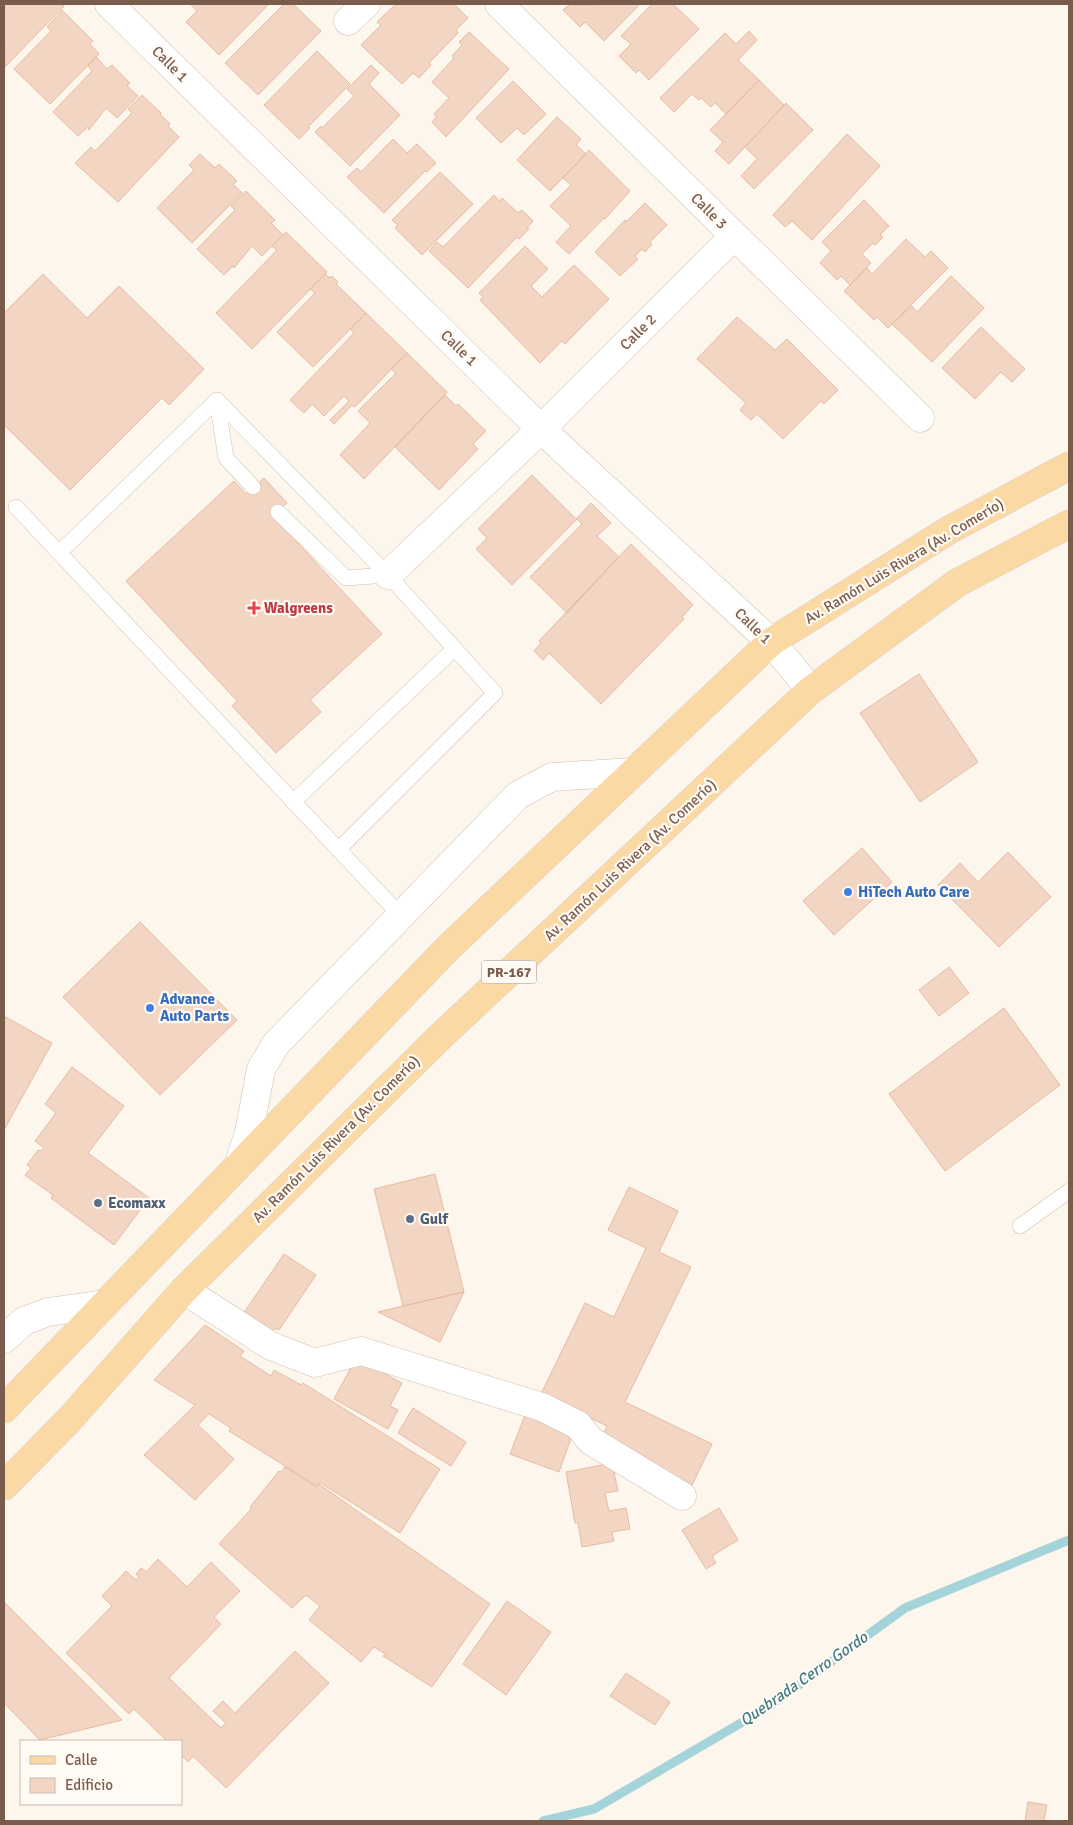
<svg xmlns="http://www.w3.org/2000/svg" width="1073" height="1825" viewBox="0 0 1073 1825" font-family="Signika,sans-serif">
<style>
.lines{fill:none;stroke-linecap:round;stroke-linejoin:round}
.stream{stroke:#a5d3da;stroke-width:9}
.building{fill:#f3d5c3;stroke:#e6bba3}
.lane-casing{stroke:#d1beb0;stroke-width:16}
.street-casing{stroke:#d1beb0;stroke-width:29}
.primary-casing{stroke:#dad1cd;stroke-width:29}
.lane{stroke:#fff;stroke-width:15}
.street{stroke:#fff;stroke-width:28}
.primary{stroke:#fbd9a5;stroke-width:28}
.health-dot{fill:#e0444e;stroke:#fffaf3;stroke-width:2}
.shop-dot{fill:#3f7fe0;stroke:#fffaf3;stroke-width:2}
.service-dot{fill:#5c6f8a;stroke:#fffaf3;stroke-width:2}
.labels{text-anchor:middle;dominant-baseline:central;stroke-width:4.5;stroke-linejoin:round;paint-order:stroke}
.shield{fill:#fffaf3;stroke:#a28b7f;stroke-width:1}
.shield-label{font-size:14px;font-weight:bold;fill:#7a5c4d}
.street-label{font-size:15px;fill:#7a5c4d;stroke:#fffaf3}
.health-label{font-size:15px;font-weight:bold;fill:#be3a42;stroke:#fffaf3;text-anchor:start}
.shop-label{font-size:15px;font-weight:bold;fill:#366cbe;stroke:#fffaf3;text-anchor:start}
.service-label{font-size:15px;font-weight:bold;fill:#4e5e75;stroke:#fffaf3;text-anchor:start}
.water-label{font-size:16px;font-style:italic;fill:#437c86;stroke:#fffaf3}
</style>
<rect width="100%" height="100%" fill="#fdf6ec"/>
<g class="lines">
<path class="stream" d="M543,1821l51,-12 176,-103 135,-98 164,-68"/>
</g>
<path class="building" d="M4,4h58l2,2 -59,61z
M190,4h79l-50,51 -33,-33 11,-11z
M284,4h9l28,27 -63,64 -33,-32z
M396,4h61l-2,1 13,13 -12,12 2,3 -29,30 2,2 -12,13 -6,-5 -11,11 -41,-39 20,-20 -4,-3z
M570,4l5,1 65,-1 -36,37 -19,-19 -5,5 -17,-17z
M652,4h21l26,25 -50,51 -10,-10 -3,3 -17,-17 12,-12 -10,-8z
M62,10l31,31 -3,3 9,10 -49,50 -36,-35 37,-38 -4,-4z
M749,31l8,9 -19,20 21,20 -33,34 -11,-11 -4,4 -10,-9 -2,2 -7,-6 -18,18 -14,-14 65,-65 11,11z
M469,32l40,37 -63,68 -14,-15 5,-6 -3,-2 15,-16 -17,-16 22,-24 -2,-2 10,-11 -3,-3z
M317,51l33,33 -42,43 2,1 -11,11 -35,-34z
M96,57l11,12 5,-4 18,18 -3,3 11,10 -21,22 -11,-10 -17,22 -1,-3 -10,9 -25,-24 39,-41 -4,-5z
M371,65l8,8 -10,11 31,31 -50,51 -35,-34 6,-6 1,2 32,-32 -7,-7z
M759,80l25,25 -55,59 -14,-13 8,-9 -13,-12z
M513,81l33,33 -22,21 -7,-7 -16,15 -25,-25z
M142,95l19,18 -1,1 10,10 -2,2 11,11 -61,65 -43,-39 16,-16 4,4 37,-38 -4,-4z
M786,103l27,27 -59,59 -13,-13 16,-17 -12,-12z
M557,117l24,22 -5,6 10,9 -36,37 -33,-31z
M847,134l33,32 -68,74 -20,-19 -7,6 -12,-12z
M393,139l14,14 10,-9 19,19 -9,9 -2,-1 -41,42 -37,-36 10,-9 4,4z
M589,150l41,41 -25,28 -1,-1 -35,36 -13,-12 15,-16 -21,-20 21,-21 -8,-7z
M200,154l15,14 4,-4 18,17 -4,3 9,9 -50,50 -35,-35 37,-38 -5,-5z
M440,172l33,32 -51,51 -27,-27 3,-3 -6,-5z
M246,191l29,29 -4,3 12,12 -21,21 -10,-10 -18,22 -1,-2 -9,9 -27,-26 38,-39 -4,-4z
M494,195l5,6 3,-3 16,15 4,-3 11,11 -6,7 2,1 -10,10 -2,-2 -49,51 -39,-37 8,-9 6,5z
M864,200l25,26 -9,9 3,2 -8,8 -2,-2 -11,11 9,9 -21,22 -9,-9 -4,4 -17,-17 11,-12 -9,-9z
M645,203l22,22 -17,17 2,2 -7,8 -3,-3 -7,7 3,3 -18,17 -25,-24 30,-32 1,2z
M286,232l41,40 -75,77 -36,-36 61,-63 -5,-4z
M906,239l19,18 6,-6 17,17 -60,60 -11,-11 -3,3 -30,-29 23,-23 5,6z
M525,246l23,23 -17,17 11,11 32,-32 35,34 -44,45 -3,-3 -22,22 -60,-63 3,-3 -4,-4z
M43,274l44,44 32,-32 85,83 -35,36 -7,-7 -92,92 -66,-65v-112z
M325,274l5,4 2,-2 6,6 -2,2 30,29 -53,54 -36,-35 38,-39 -5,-4z
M951,276l33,32 -52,54 -40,-38 20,-18 5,6z
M366,313l41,40 -52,54 -3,-2 -18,19 -4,-4 19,-19 -5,-5 -20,20 -12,-12 -8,9 -14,-13 64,-67 -4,-4z
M737,317l38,33 12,-11 51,51 -14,14 -3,-3 -38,38 -26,-25 -6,6 -11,-10 6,-7 -49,-44z
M981,327l44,42 -13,13 -11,-10 -26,27 -33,-31z
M407,353l40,39 -83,87 -24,-24 30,-32 -12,-12 38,-38 -5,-4z
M445,395l11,11 2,-2 28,27 -13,13 5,5 -39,41 -44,-43z
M532,475l44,44 15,-16 20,20 -14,13 22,21 -52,56 -37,-36 52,-53 -5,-5 -65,66 -36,-36 11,-11 -9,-9z
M264,478l23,25 -14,13 109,118 -72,66 11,12 -45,41 -44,-47 5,-5 -111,-120 108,-100 12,13z
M631,544l62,61 -11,12 2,2 -83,85 -52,-51 -6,7 -9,-9 7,-8 -2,-2z
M919,674l59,88 -58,40 -60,-89z
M862,848l30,34 -58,53 -31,-34z
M1008,852l43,45 -52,50 -61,-62 22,-22 18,19z
M140,922l97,98 -77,75 -97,-98z
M949,967l20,26 -30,23 -20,-26z
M1004,1008l56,77 -115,86 -56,-77z
M4,1016l48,27 -48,87z
M72,1067l52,39 -36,47 61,45 -35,47 -63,-47 2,-3 -28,-20 6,-7 -4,-3 11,-15 3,1 3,-3 -9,-7 21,-28 -11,-9z
M435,1174l29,118 -61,14 -29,-117z
M629,1187l49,24 -19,41 32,15 -66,135 87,42 -20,41 -92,-44 7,-15 -66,-32 44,-91 29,14 32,-69 -38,-18z
M284,1254l32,21 -37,55 -4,-2 -3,5 -29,-19z
M464,1292l-24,50 -62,-30 25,-6z
M205,1325l39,26 -4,5 31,20 3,-6 27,15 2,-2 137,86 -40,64 -81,-51 -2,4 -88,-55 2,-3 -22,-14 -11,11 36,34 -39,41 -51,-45 51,-50 -41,-25z
M356,1358l46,25 -12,23 8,4 -10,19 -54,-30z
M413,1408l53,34 -15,24 -53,-33z
M525,1415l50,12 -16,45 -49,-18z
M612,1463l6,28 -13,2 4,18 17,-3 4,21 -18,3 2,9 -32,6 -4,-24h-3l-9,-51z
M285,1467l31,20 3,-3 171,120 -58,83 -49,-31 4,-1 -13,-8 -13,15 -52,-42 11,-14 -14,-11 -14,13 -73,-64 33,-36 -2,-1 29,-36 2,1z
M719,1508l19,32 -26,16 4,7 -10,6 -24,-39z
M158,1559l29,28 24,-25 29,29 -26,26 7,7 -52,54 52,50 5,-5 -13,-12 10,-10 12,12 60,-62 34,32 -103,105 -33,-32 -5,6 -7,-7v-14h-14l-33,-32 -5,5 -63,-61 46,-47 -10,-10 24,-25 10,9 3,-3 -3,-3 5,-6 5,4z
M507,1601l44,31 -45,63 -43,-31z
M4,1602l118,118 -82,20 -36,-37z
M626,1673l44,29 -15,23 -45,-29z
M1028,1802l19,3 -3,16h-19z"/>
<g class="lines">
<defs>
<path id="lane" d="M217,400l9,58 27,29
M16,507l385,409
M278,512l68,66 42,-3
M59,553l158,-153 171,175 107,118 -157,157
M293,802l161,-153
M1020,1226l49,-35"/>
<path id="street" d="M109,4l432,425 230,213 40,48
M499,4l421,414
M348,21l18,-17
M388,575l153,-146 193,-193
M238,1166l11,-33 12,-64 15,-25 242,-249 34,-18 81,-5
M184,1290l87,56 44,17 46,-12 181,56 36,18 13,16 91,55
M4,1339l20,-18 24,-9 57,-8"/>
<path id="primary" d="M4,1409l444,-461 323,-306 178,-112 120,-64
M4,1486l65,-66 115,-130 257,-254 370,-346 146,-107 112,-59"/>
</defs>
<use href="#lane" class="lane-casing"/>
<use href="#street" class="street-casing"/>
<use href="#primary" class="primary-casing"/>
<use href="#lane" class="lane"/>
<use href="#street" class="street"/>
<use href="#primary" class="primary"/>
</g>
<path class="health-dot" d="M251.5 600.5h5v5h5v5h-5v5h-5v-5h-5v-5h5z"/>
<g class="shop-dot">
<circle cx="848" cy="892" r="5"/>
<circle cx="150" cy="1008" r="5"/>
</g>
<g class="service-dot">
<circle cx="98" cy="1203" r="5"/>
<circle cx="410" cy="1219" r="5"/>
</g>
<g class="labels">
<rect class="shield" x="481.5" y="960.5" width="55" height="23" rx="4"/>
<g class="shield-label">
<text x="509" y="972">PR-167</text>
</g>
<g class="street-label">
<text transform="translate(170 64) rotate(45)">Calle 1</text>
<text transform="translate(709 211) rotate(45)">Calle 3</text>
<text transform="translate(638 332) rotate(-45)">Calle 2</text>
<text transform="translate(459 348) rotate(44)">Calle 1</text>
<text transform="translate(904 561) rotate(-31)">Av. Ramón Luis Rivera (Av. Comerío)</text>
<text transform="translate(753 626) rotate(44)">Calle 1</text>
<text transform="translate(630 860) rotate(-43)">Av. Ramón Luis Rivera (Av. Comerío)</text>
<text transform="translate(336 1139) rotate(-45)">Av. Ramón Luis Rivera (Av. Comerío)</text>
</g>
<g class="health-label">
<text x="264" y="608">Walgreens</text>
</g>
<g class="shop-label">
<text x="858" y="892">HiTech Auto Care</text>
<text x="160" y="999">Advance<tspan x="160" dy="17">Auto Parts</tspan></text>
</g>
<g class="service-label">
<text x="108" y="1203">Ecomaxx</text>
<text x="420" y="1219">Gulf</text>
</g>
<g class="water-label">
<text transform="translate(804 1679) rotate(-35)">Quebrada Cerro Gordo</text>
</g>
</g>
<rect width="1073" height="1825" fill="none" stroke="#7a5c4d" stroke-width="10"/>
<rect x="20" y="1740" width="162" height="65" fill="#fffaf3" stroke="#cabbb1"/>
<rect x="30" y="1756" width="25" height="8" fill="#fbd9a5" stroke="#cabbb1"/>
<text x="65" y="1765" font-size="15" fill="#7a5c4d">Calle</text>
<rect x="30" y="1778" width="25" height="15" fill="#f3d5c3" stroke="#cabbb1"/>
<text x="65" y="1790" font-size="15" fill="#7a5c4d">Edificio</text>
</svg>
